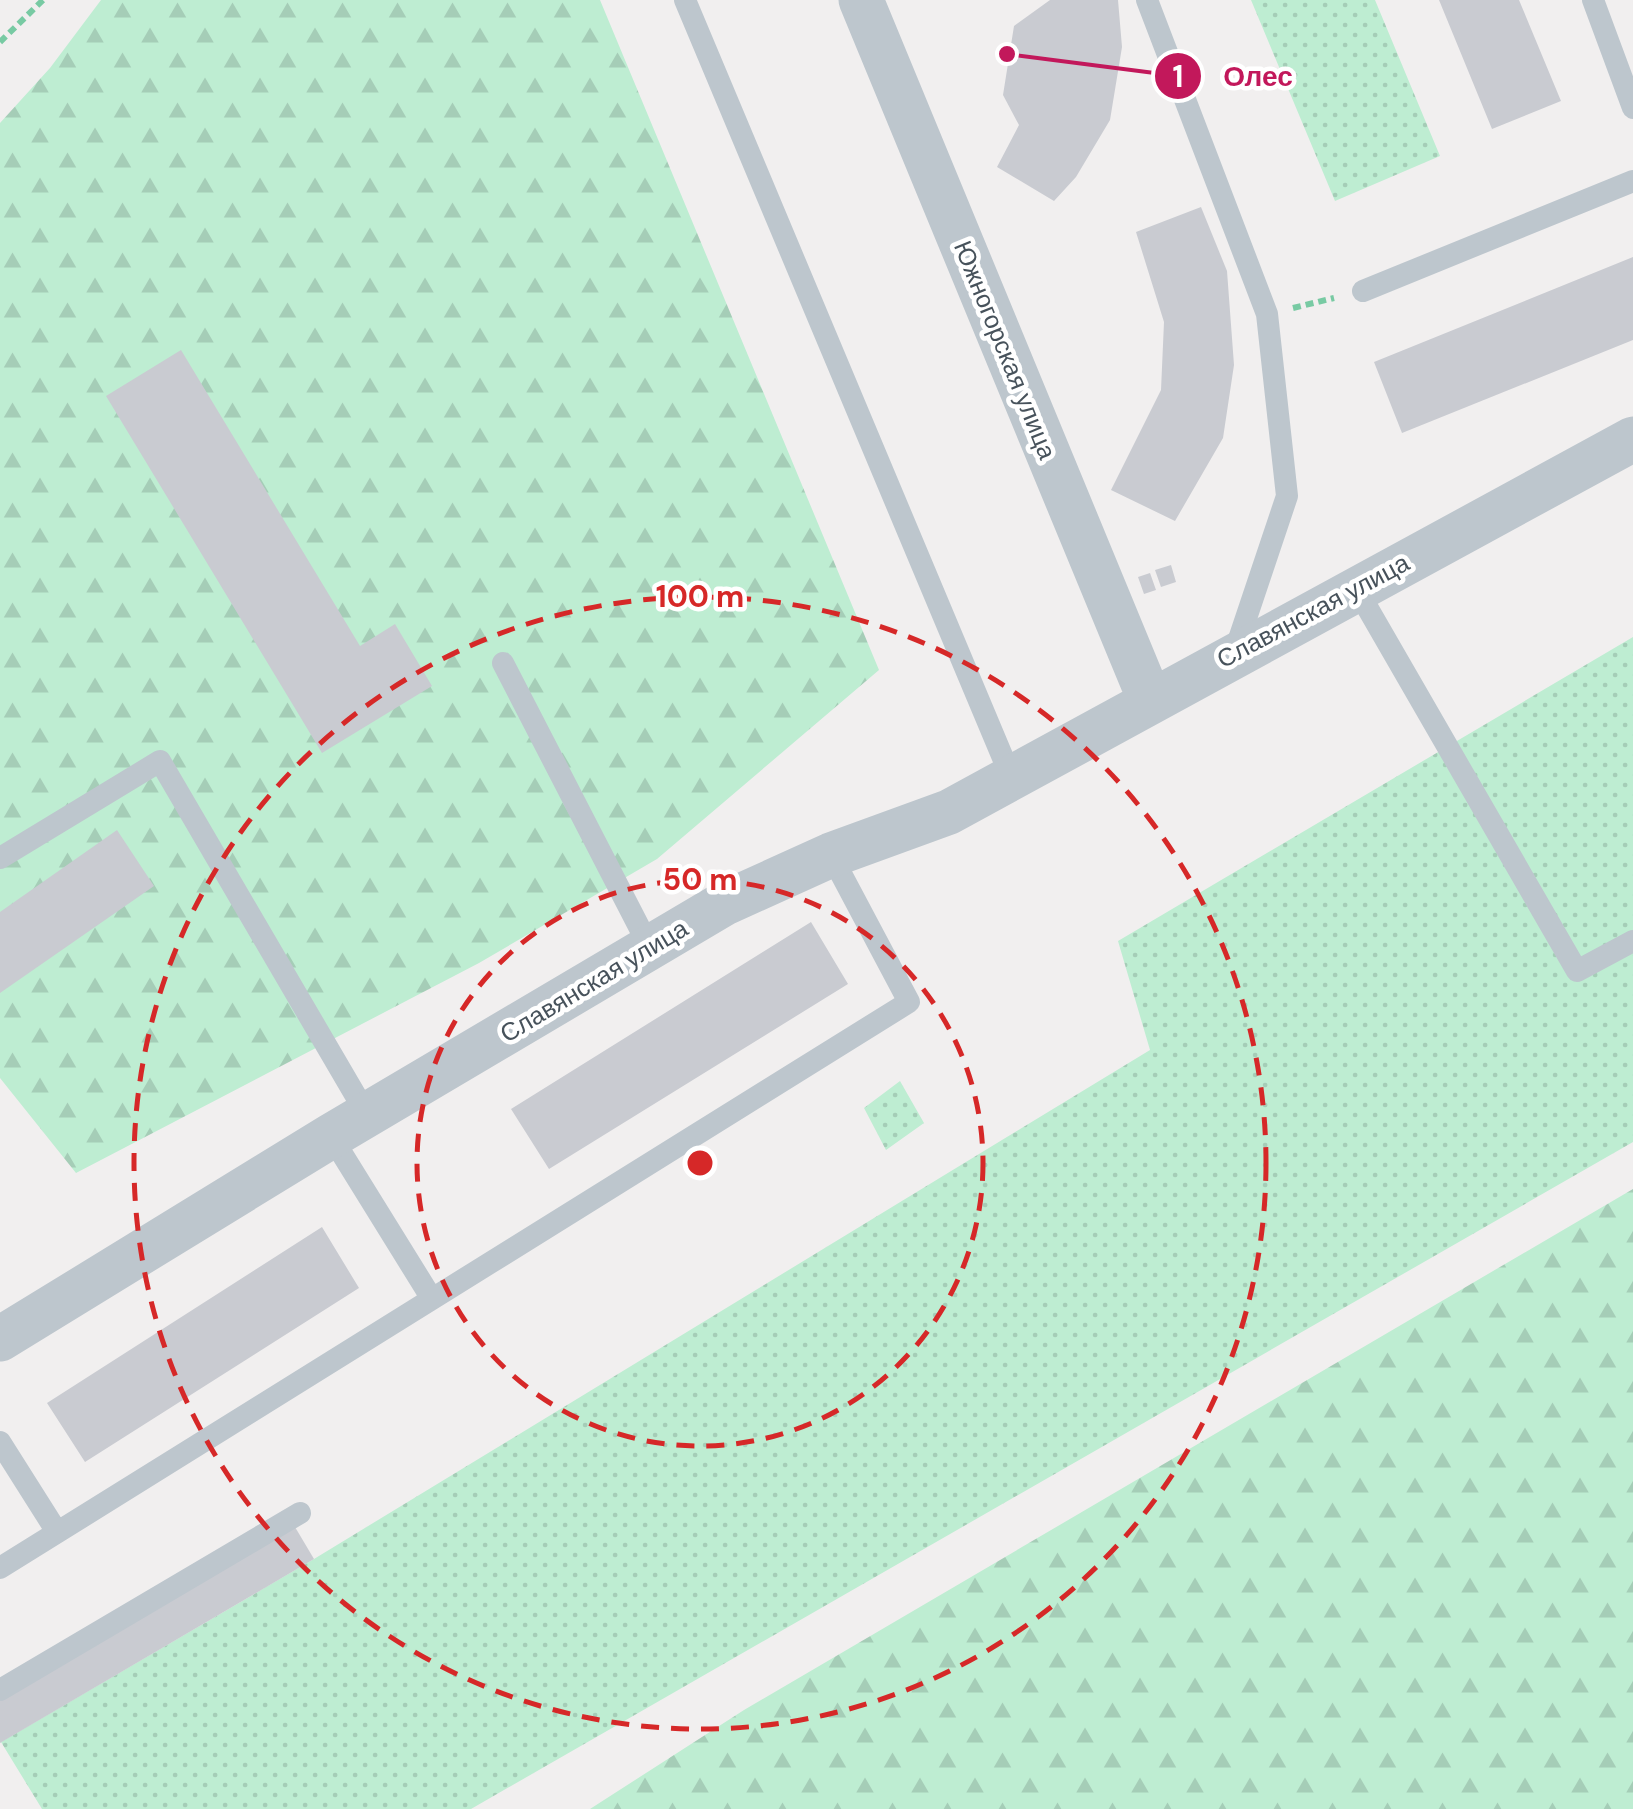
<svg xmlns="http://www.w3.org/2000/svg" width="1633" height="1809" viewBox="0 0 1633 1809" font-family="'DM Sans',sans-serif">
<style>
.green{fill:url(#green-dots)}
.forest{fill:url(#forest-firs)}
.building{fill:#c9cbd1}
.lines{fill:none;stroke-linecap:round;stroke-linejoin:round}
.path{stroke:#78caa3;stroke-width:6;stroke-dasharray:8 5;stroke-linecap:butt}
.service{stroke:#bdc6cd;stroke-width:22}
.minor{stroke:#bdc6cd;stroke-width:45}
.ring{fill:none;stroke:#d62828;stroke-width:5;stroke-dasharray:18 12}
.labels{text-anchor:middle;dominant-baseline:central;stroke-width:9;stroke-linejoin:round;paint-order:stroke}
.street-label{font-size:25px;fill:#47525b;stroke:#fff}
.centre{fill:#d62828;stroke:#fff;stroke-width:5}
.ring-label{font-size:30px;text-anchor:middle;font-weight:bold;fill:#d62828;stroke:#fff;stroke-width:9;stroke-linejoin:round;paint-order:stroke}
.leader{fill:none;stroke:#c2185b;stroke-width:4}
.callout-dot{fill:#c2185b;stroke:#fff;stroke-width:4}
.mark-label{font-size:30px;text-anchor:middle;font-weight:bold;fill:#fff}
.callout-label{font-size:28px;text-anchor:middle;font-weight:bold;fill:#c2185b;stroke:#fff;stroke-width:9;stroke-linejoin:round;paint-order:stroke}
</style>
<defs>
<pattern id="green-dots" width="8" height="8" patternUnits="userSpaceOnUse" patternTransform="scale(2.5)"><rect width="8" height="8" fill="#beedd2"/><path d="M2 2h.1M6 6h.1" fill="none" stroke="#a5cdb7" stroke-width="1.8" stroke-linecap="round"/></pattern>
<pattern id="forest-firs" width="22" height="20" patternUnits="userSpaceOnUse" patternTransform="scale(2.5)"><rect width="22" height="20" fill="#beedd2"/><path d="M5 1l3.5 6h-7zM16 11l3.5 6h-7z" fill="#a5cdb7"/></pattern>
</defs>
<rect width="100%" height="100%" fill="#f1efef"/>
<path class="green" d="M1251,0h124l65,156 -105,45z
M1633,637v505l-1162,667h-429l-41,-67 313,-183 836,-509 -32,-109z
M900,1081l24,42 -38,27 -22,-42z"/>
<path class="forest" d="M101,0h499l279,670 -222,189 -178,104 -403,210 -76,-95v-955l50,-55z
M1633,1189v620h-1043l154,-99z"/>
<path class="building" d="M1050,0h68l4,47 -12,73 -34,57 -22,24 -57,-34 22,-42 -16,-30 11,-69z
M1439,0h80l42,101 -69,28z
M1201,207l26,64 7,94 -11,73 -48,83 -64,-31 50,-100 3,-68 -28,-90z
M1633,257v83l-231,93 -28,-71z
M181,350l179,296 35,-22 37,62 -110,67 -216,-357z
M1171,565l5,17 -15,5 -6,-17z
M1150,573l6,17 -12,4 -6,-17z
M117,830l37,56 -154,107v-81z
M811,922l37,62 -299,185 -38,-60z
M322,1227l37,61 -274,174 -38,-59z
M295,1527l19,32 -314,184v-43z"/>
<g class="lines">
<path class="path" d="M0,42l43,-42
M1293,308l41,-10"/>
<path class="service" d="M685,0l326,777
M1147,0l120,314 20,182 -53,158
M1593,0l40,108
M1363,291l270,-110
M1356,588l221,383 56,-30
M503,663l147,285
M0,858l160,-97 207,354
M331,1136l101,163
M0,1442l57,90
M0,1568l909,-566 -78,-147
M0,1690l300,-177"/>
<path class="minor" d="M861,0l289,700
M0,1339l331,-203 394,-233 106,-48 118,-43 684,-373"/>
</g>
<g class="ring">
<circle cx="700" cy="1163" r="283"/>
<circle cx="700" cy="1163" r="566"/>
</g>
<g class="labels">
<g class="street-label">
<text transform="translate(1005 350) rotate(68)">Южногорская улица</text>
<text transform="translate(1313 611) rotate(-28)">Славянская улица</text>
<text transform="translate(594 981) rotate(-31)">Славянская улица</text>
</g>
</g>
<circle cx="700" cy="1163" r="15" class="centre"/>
<g class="ring-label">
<text x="700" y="607">100 m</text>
<text x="700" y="890">50 m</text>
</g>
<path class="leader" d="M1007 54L1178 76"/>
<g class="callout-dot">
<circle cx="1007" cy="54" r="10"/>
<circle cx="1178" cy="76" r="25"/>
</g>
<g class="mark-label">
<text x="1178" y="87">1</text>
</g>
<g class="callout-label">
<text x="1258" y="86">Олес</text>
</g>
</svg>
